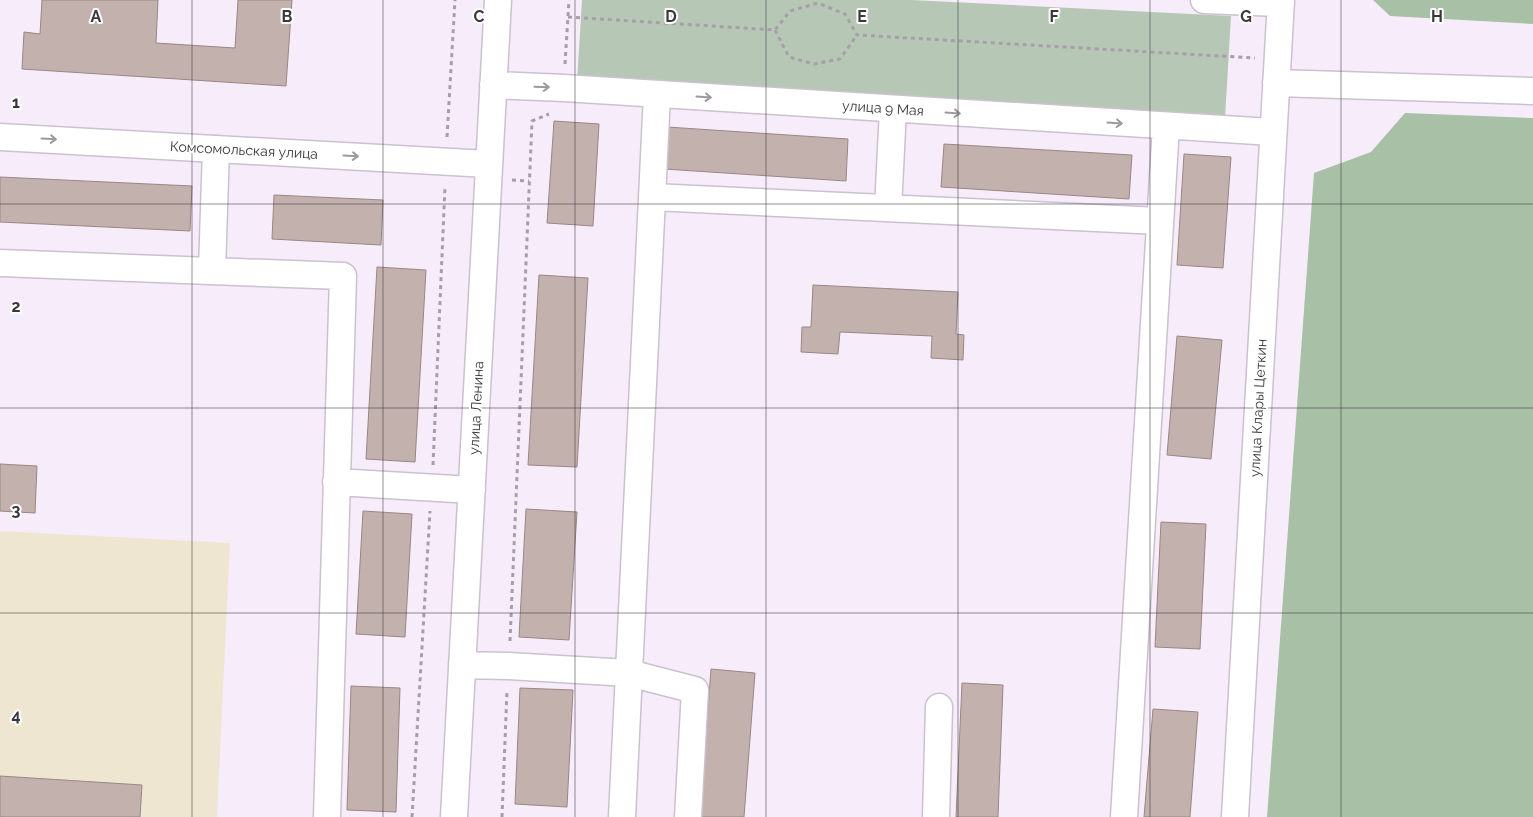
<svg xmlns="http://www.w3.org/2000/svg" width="1533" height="817" viewBox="0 0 1533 817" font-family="Raleway,sans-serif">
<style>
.education{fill:#efe6d1}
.green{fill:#b6c8b5}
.forest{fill:#a8c0a6}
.building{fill:#c3b1ad;stroke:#988783}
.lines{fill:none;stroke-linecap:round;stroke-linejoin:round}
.minor-casing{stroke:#cbc1cf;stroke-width:29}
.path{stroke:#a69ea9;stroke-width:3;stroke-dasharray:4 4;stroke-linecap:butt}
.minor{stroke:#fff;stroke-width:26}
.oneway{stroke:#9c9a9d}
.grid{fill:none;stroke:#3a363b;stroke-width:1;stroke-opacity:0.55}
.labels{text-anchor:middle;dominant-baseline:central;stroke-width:4;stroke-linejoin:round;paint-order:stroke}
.street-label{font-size:14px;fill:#3a363b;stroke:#fefefe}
.grid-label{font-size:16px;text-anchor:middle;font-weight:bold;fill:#3a363b;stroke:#fefefe;stroke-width:4;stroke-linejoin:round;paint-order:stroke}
</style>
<rect width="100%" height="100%" fill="#f7ecfa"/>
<path class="education" d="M0,531l230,12 -13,274h-217z"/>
<path class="green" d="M582,0h329l320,16 -6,102 -648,-36z"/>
<path class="forest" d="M1373,0h160v24l-143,-8z
M1405,113l128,5v699h-266l47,-644 57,-21z"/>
<path class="building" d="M42,0h116l-2,43 79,5 3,-48h54l-6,86 -264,-17 2,-37 16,2z
M554,121l45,3 -6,102 -46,-3z
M667,127l181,12 -2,42 -182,-12z
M944,144l188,11 -3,44 -188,-12z
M1184,154l47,3 -8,111 -46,-3z
M0,177l192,9 -2,45 -190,-9z
M274,195l109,5 -2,45 -109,-6z
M377,267l49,3 -11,192 -49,-3z
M539,275l49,3 -11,189 -49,-2z
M813,285l145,7 -2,42 8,1 -1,25 -32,-2 1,-22 -92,-4 -2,22 -37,-2 1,-25h9z
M1177,336l45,4 -11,119 -44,-4z
M0,464l37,2 -2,47 -35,-2z
M526,509l51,3 -8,128 -50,-3z
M363,511l49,3 -7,123 -49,-3z
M1161,522l45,2 -6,125 -45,-2z
M711,669l44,4 -11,144h-44z
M962,683l41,2 -5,132h-42z
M351,686l49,2 -4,124 -49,-2z
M520,688l53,2 -6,117 -52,-3z
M1153,709l45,3 -8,105h-46z
M0,776l142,9 -2,32h-140z"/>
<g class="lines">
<defs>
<path id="minor" d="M1204,0l77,3
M1276,83l257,8
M493,85l71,3 709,44
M0,137l488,27
M653,197l507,24
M888,208l5,-99
M0,263l343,13 -16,541
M212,270l4,-121
M336,482l136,8
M462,665l46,1 121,7 66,17 -7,127
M454,817l44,-817
M622,817l35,-722
M936,817l3,-110
M1124,817l42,-691
M1235,817l46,-817"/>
</defs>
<use href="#minor" class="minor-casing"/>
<path class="path" d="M568,17l207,13 15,-19 28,-8 27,11 12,21 398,23
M775,30l14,27 25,7 26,-5 17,-24
M565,64l4,-64
M447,137l8,-137
M512,180l17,1
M433,465l12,-279
M510,641l22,-520 17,-7
M412,817l18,-306
M502,817l5,-127"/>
<use href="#minor" class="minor"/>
</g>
<defs><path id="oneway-shaft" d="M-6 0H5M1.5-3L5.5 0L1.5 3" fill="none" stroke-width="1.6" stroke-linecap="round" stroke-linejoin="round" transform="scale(1.25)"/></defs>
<g class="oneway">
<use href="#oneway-shaft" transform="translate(542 87) rotate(2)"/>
<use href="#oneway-shaft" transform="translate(704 97) rotate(4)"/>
<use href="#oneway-shaft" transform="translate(953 113) rotate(4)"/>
<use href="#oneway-shaft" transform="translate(1115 123) rotate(4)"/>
<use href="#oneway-shaft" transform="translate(49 139) rotate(3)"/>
<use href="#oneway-shaft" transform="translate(351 156) rotate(3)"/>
</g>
<path class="grid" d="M192,0v817M383,0v817M575,0v817M766,0v817M958,0v817M1150,0v817M1341,0v817M0,204h1533M0,408h1533M0,613h1533"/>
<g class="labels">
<g class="street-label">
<text transform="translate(883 108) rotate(4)">улица 9 Мая</text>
<text transform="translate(244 150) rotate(3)">Комсомольская улица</text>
<text transform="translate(476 408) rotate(-87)">улица Ленина</text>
<text transform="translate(1258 408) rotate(-87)">улица Клары Цеткин</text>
</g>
</g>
<g class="grid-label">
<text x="96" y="22">A</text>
<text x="287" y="22">B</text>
<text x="479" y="22">C</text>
<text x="671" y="22">D</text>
<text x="862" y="22">E</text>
<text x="1054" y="22">F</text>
<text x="1246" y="22">G</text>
<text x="1437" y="22">H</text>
<text x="16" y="108">1</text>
<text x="16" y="312">2</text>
<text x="16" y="516">3</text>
<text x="16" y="721">4</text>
</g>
</svg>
